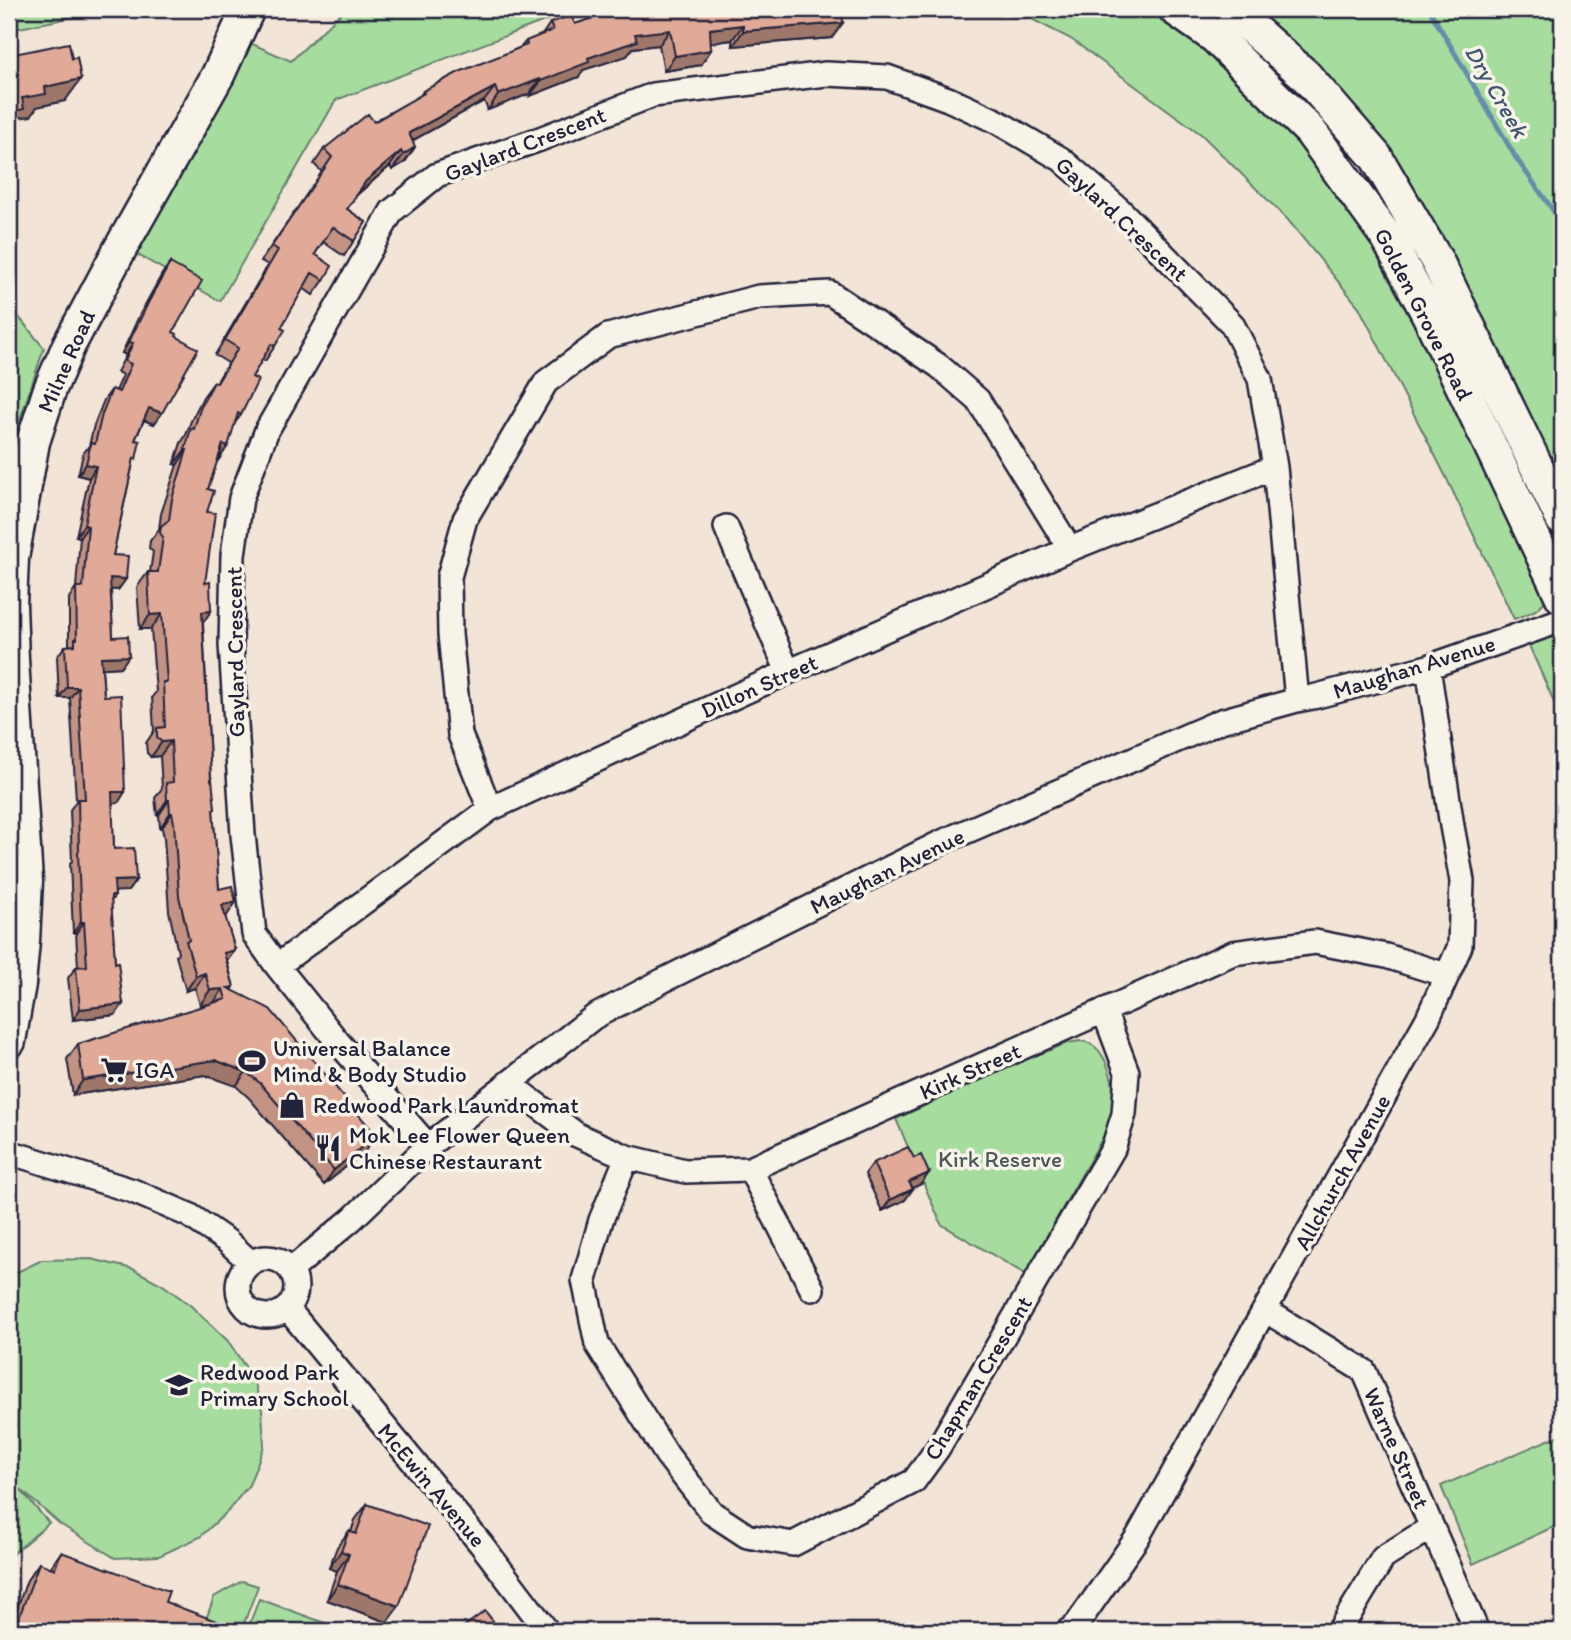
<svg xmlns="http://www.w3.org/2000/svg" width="1571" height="1640" viewBox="0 0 1571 1640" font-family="Itim,sans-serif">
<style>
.green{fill:#a7dc9f;stroke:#647f6d;stroke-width:2}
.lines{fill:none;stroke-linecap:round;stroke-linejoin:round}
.stream{stroke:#668daa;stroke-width:5}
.street-casing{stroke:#22223b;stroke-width:28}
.secondary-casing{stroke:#22223b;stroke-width:37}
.street{stroke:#f7f3e8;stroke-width:23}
.secondary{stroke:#f7f3e8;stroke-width:32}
.wall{fill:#c29283;stroke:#22223b;stroke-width:2}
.shaded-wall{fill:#9e776a;stroke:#22223b;stroke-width:2}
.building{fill:#e1aa98;stroke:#22223b;stroke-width:2}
.labels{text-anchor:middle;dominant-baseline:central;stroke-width:7;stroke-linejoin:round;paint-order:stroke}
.street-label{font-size:23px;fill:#22223b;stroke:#f7f3e8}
.poi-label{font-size:23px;fill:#22223b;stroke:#f7f3e8;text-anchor:start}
.park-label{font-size:23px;fill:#4a5a59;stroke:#f7f3e8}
.water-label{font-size:24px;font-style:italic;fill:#445772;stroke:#f7f3e8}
</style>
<rect width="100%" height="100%" fill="#f3e4d8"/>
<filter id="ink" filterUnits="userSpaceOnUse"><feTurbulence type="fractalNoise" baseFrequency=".0143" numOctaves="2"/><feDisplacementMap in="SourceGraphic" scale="14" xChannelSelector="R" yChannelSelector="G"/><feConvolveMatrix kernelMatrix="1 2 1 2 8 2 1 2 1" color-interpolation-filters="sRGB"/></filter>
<g filter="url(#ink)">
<path class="green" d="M9,9h105l-105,21z
M345,9h231l-240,91 -116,201 -89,-50 117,-209 43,19z
M1012,9h149l142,126 77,107 167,355c-7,14 -19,17 -33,22l-70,-146 -85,-166 -71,-87 -86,-85 -131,-96z
M1230,9h332v510l-186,-362z
M9,305l35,43 -35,104z
M1550,634l12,1v85l-34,-77z
M1080,1041c27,1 37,47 34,70 -1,7 -5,14 -8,21l-81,142 -84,-50 -45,-105 128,-59 44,-17z
M91,1259l42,10 30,16 27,20 38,36 26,39 8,30 2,36 -15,39 -21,26 -28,26 -41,19 -44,2 -55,-34 -41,-36 30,35 -40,34v-281l33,-16z
M1562,1434v89l-89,41 -32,-78z
M242,1581l16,5 -17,45h-19l-18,-6 10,-28z
M259,1599l80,29 -1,3h-91z"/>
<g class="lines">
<path class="stream" d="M1429,9l87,149 46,65"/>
<defs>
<path id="street" d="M726,527l62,145
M490,809l-30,-74 -10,-101 -1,-57 16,-58 81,-137 62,-46 151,-39 71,-4 109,73 39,34 92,149
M277,966l213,-157 298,-137 282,-123 205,-82
M508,1083l69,52 50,22 58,14 65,-2 483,-216 82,-11 71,14 60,19
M428,1146l-90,-104 -61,-76 -23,-32 -11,-99 -12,-191 2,-89 8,-57 26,-68 125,-219 45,-36 103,-36 113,-44 173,-21 61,3 61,22 48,22 65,38 59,51 112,114 28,55 15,88 22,233
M9,1152l124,39 56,24 38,26 24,22
M627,1157l-26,63 -17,60 13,64 70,111 45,58 35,23 46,8 121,-63 24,-33 175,-299 11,-35 3,-42 -23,-61
M750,1169l62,120
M238 1287a29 29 0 1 1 58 0a29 29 0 1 1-58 0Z
M291,1270l61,-51 76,-73 166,-129 68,-36 280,-139 279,-121 76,-21 16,-3 115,-30 134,-47
M287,1308l194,236 66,87
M1265,1310l99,61 113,260
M1068,1631l9,-7 60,-86 291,-520 32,-72 2,-65 -10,-55 -24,-159
M1339,1631l44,-73 49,-31"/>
<path id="secondary" d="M1175,9l40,28 95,94 78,108 41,77 133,281
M1230,9l75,66 71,82 61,104 125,258
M9,1041l10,-57 4,-43 3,-60 -14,-222 -2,-54 2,-47 21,-116 17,-53 19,-44 51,-96 98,-174 30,-66"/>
</defs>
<use href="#street" class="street-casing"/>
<use href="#secondary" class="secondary-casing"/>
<use href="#street" class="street"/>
<use href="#secondary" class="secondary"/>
</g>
<path class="wall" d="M614,9h228l-10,29 -99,8 -1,-6 -21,3 -10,22 -37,6 -5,-26 -26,3 -6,8 -44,14 -4,7 -49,19 -1,-2 -41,16 -4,-9 -72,40 3,6 -10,15 -13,8 -2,-4 -33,29 -10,14 19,13 -22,34 -21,-14 -8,12 9,26 -11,15 -10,-7 -22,40 -6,18 -10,15 -3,-1 -10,17 -11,38 -6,8 -18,38 -9,28 -5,134 8,157 4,29 -2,1 6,79 17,13 -11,15 10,33 -8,11 7,26 -2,3 134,160 -42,35 -75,-87 -13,-12 -31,-11 -132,20 -6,-36 11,-15 133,-40 -11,1 -5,-17 -9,3 -10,-35 2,-3 -9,-42 -5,-73 -2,-10h-2l-1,-13h-2l-2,-17 7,-10 -2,-32 -9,1 -4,-4 -1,-10 8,-12 -2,-34 4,-5 -5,-63h-11l-3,-42 11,-15h2l3,-20 -4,-4 1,-7 9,-12 2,-15 16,-49 -3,-1 7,-21 5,-8 5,-14 12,-24 11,-15 2,1 12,-20 -13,-8 53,-90 -7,-4 61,-89 -8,-8 10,-15 96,-53 3,-5 98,-44 5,-6 16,-6 8,-12 25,1 37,-12z
M170,263l3,69 3,4 -14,77 -8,11 -10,-4 -9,20 -2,23 -20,92 13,24 -8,11 -7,-1 2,48 8,30 -19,1 2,28 14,107h-6l2,46 22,31 -8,11h-13v5l-4,5 4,62 8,41 -8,11 -42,5 -5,-42 8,-11h2l-2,-34h-3l-3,-70 2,-2 -2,-51 6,-9 -6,-103h-11l-2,-41 8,-11h4v-48l7,-11 4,-50 -4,-1 13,-58 -11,-3 5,-21 6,-8 5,-21 10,-25 8,-11 4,2 7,-16 -6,-3 9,-17 -4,-2 18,-39 22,-40z
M873,1163l48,21 -9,4 -7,12 -23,11 -17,-37z
M367,1504l20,118 -60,-22 10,-29 -8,-3 8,-21 12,-16 2,1 4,-12z
M61,1552l104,50 75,29h-231l18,-51 12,-17 11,5z"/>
<path class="shaded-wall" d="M843,23l-11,15 -99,8 10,-15z
M743,25l-11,15 -33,4 11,-15z
M670,30l-11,15 -26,3 -6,8 -44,14 -4,7 -49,19 11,-15 94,-47z
M711,50l-10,15 -37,6 11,-15z
M81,79l-16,22 -28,6 -6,9 -13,2 -9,13v-19l13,-14 23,-11z
M540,79l-11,15 -41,16 10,-15z
M495,87l-11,14 -85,47 10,-15z
M415,147l-10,15 -13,8 11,-15z
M401,151l-11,15 -35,30 11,-15z
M129,342l4,1 -7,12 -4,-2z
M149,408l13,5 -8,11 -13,-5z
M223,444l5,2 -10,15z
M185,450h2l-10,15 -3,-1z
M86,464l10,2 -7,12 -11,-3z
M84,525l4,1 -8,11 -4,-1z
M110,578l16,1 -8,11 -16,-1z
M211,611l-10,15 1,-14z
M162,614l-11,15h-11l10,-14z
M129,656l-8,11 -27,2 7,-12z
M67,687h11l-8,11h-11z
M171,741l-11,15 -9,1 11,-15z
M112,792h13l-7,11 -14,1z
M167,800h2l-10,15h-2z
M170,813h2l-10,15h-2z
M136,880l-8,11 -21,1 7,-11z
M236,902l-10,15 -15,3 11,-15z
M81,922h3l-8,11h-3z
M235,950l-11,15v-12z
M205,973l-10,15 -9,3 10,-15z
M223,989l-10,15 -13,1 10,-15z
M123,1004l-8,11 -42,5 7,-11z
M215,1060l31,12 -10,14 -31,-11 -132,20 10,-15z
M376,1135l-10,15 -42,35 10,-15z
M929,1173l-8,11 -19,9 7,-11z
M913,1189l-8,11 -23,11 8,-11z
M341,1551l8,3 -12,17 -8,-3z
M338,1584l61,22 -12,16 -60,-22z"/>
<path class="building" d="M621,9h221l1,14 -100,8v-6l-33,4 1,21 -36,6 -5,-26 -35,4 2,7 -49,17 1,4 -48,19 -1,-2 -42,16 -3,-8 -86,46 6,14 -12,8 -2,-4 -35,30 -19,28 19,13 -12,19 -21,-14 -18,27 17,12 -8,14 -12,-7 -31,55 4,2 -10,16 -4,-2 -19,33 6,3 -17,35 -3,-2 -10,33 -5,-2 -15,45 6,2 -7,21 8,1 -10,70 5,-1 1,29 -9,1 9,168 1,-1 3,30h-2l6,80 13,-3 4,16 -14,3 13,45 -11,3 10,34 -6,1 42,21 106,126 -42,35 -74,-87 -14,-11 -31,-12 -132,20 -5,-36 148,-45 -3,-10 -13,1 -5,-17 -9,3 -10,-35 3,-1 -10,-44 -5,-73 -2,-10h-2l-1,-13h-2l-1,-17 7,-1 -2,-41 -9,1 -5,-4v-10l8,-1 -2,-45h4l-5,-68 -12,1 -2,-43h10l5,-35 -3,-4 1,-7 8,-6 3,-21 15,-49h-2l6,-22 3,1 7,-23 13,-24 3,1 21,-35 -13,-8 53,-90 -6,-4 60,-89 -8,-8 44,-35 6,8 50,-29 -1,-2 36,-19 68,-27 -1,-4 27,-11 -3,-7 21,-8 4,9z
M69,43l3,16 5,-2 4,22 -36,8 1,7 -24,4 2,11 -15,3v-57z
M170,263l32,18 -29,51 4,2 -1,2 22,13 -36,64 -13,-5 -14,32 5,1 -4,18 -2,-1 -21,97 15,1 -2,23 -16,-1 3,59 15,-1 1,20 -28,1 3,39 17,-1 4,97h-13l2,57 20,-1 2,32 -22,1 1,15h-4l4,67 3,-1 5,42 -43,5 -4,-42 11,-1 -3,-44h-3l-3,-70 1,-1 -1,-52h7l-7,-112h-11l-2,-41 10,-1v-6h2l-1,-52h7l5,-61 -4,-1 12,-59 -10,-2 5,-21 4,1 7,-30 10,-25 7,3 12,-28 -6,-3 8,-18 -4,-1 19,-39z
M908,1147l6,11 7,-3 8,18 -20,9 4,7 -23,11 -17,-37z
M367,1504l61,22 -29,80 -61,-22 11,-30 -8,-3 8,-20 7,3z
M61,1552l108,39 -4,11 75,28v1h-226l25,-68 16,6z
M485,1611l13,16 -6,4h-34z"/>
</g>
<defs>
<symbol id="stadium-bare" viewBox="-9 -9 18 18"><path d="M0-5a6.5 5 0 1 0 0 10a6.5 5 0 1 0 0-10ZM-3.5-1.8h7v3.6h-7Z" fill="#22223b" stroke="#f7f3e8" stroke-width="2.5" paint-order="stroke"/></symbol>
<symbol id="supermarket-bare" viewBox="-9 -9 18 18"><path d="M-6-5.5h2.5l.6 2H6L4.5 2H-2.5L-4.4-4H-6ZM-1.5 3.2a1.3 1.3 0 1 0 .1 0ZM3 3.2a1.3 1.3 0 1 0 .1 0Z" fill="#22223b" stroke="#f7f3e8" stroke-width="2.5" paint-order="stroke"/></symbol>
<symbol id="shop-bare" viewBox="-9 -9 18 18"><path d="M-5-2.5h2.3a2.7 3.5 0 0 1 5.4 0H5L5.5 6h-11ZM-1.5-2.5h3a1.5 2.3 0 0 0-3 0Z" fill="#22223b" stroke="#f7f3e8" stroke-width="2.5" paint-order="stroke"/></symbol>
<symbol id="restaurant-bare" viewBox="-9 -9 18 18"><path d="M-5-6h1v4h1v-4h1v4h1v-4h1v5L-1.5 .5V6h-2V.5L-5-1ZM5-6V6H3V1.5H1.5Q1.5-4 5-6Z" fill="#22223b" stroke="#f7f3e8" stroke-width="2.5" paint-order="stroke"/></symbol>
<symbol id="school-bare" viewBox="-9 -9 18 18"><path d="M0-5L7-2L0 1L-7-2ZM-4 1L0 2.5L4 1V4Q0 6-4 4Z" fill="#22223b" stroke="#f7f3e8" stroke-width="2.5" paint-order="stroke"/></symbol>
</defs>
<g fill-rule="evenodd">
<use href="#stadium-bare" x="233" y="1042" width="38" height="38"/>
<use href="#supermarket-bare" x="95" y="1051" width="38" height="38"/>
<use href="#shop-bare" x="273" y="1086" width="38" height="38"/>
<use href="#restaurant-bare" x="309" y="1129" width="38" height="38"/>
<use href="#school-bare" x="160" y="1366" width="38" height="38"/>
</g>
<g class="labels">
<g class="street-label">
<text transform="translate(525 144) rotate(-21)">Gaylard Crescent</text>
<text transform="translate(1122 219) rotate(43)">Gaylard Crescent</text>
<text transform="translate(1424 314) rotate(63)">Golden Grove Road</text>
<text transform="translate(66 361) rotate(-66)">Milne Road</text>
<text transform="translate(235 652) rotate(-91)">Gaylard Crescent</text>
<text transform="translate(1414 667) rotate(-17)">Maughan Avenue</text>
<text transform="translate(759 686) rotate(-24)">Dillon Street</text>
<text transform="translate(887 871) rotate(-26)">Maughan Avenue</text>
<text transform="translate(970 1071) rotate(-24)">Kirk Street</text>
<text transform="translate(1342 1172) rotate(-61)">Allchurch Avenue</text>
<text transform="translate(978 1378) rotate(-59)">Chapman Crescent</text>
<text transform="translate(1397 1448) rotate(66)">Warne Street</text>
<text transform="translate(432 1485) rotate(50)">McEwin Avenue</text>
</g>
<g class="poi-label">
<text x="273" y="1048">Universal Balance<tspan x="273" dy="26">Mind &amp; Body Studio</tspan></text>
<text x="135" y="1070">IGA</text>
<text x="313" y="1105">Redwood Park Laundromat</text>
<text x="349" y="1135">Mok Lee Flower Queen<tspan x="349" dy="26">Chinese Restaurant</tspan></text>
<text x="200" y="1372">Redwood Park<tspan x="200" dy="26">Primary School</tspan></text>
</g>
<g class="park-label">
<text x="1000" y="1159">Kirk Reserve</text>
</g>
<g class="water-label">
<text transform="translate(1497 91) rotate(60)">Dry Creek</text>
</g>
</g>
<rect width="1571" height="1640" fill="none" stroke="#f7f3e8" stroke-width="35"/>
<rect x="18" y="18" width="1536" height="1605" fill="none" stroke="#22223b" stroke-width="2.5" filter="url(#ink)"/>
</svg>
